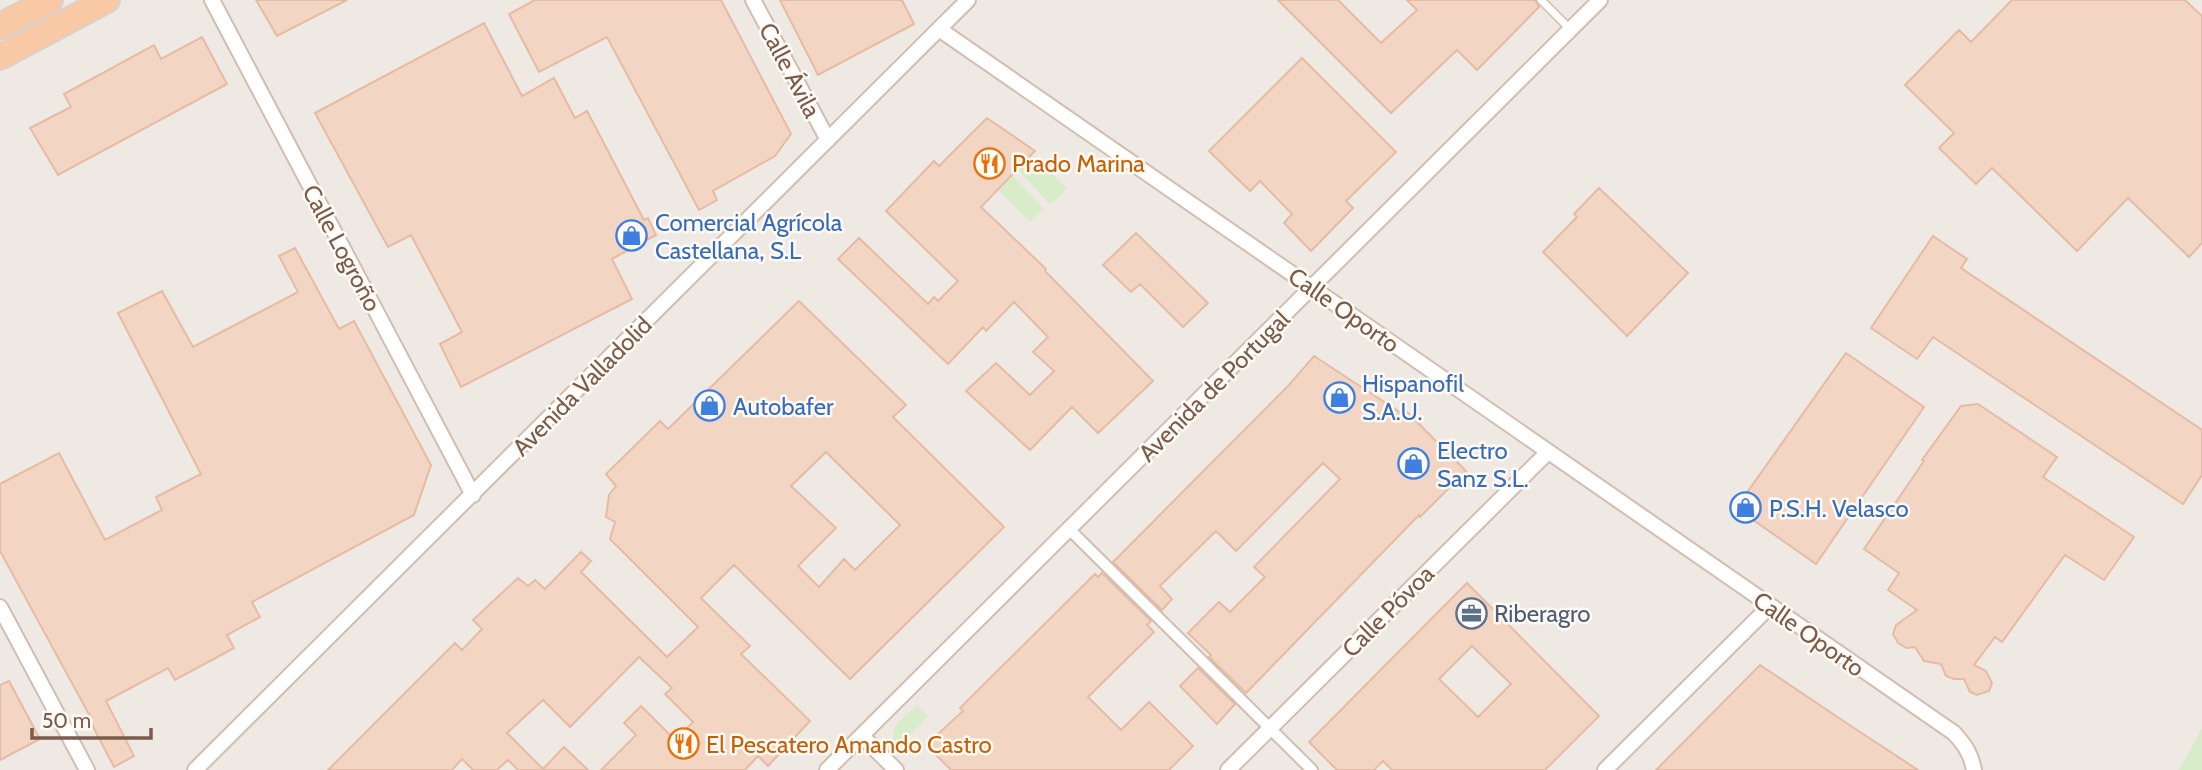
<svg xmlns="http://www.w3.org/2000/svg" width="2202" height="770" viewBox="0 0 2202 770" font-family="Cabin,sans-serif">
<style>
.industrial{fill:#efe9e4}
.green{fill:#d8ecc9}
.building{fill:#f3d5c3;stroke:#e6bba3;stroke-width:2;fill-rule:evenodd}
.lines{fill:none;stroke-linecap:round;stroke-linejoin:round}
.service-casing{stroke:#d1beb0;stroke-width:10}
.pedestrian-casing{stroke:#d1beb0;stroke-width:14}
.minor-casing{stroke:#d1beb0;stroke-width:18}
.trunk-casing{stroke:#dad1cd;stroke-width:28}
.service{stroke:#fff;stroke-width:7}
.pedestrian{stroke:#fff;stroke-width:10}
.minor{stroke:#fff;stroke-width:14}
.trunk{stroke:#f9c8a4;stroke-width:24}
.labels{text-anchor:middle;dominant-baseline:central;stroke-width:5;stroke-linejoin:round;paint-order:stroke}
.street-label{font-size:24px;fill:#7a5c4d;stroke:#fffaf3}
.food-label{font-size:24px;fill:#c56008;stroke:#fffaf3;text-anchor:start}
.shop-label{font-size:24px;fill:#366cbe;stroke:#fffaf3;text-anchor:start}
.service-label{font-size:24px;fill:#4e5e75;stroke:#fffaf3;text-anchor:start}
</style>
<rect width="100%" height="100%" fill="#fdf6ec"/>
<path class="industrial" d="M0,0h2202v770h-2202z"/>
<path class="green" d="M1032,155l35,34 -17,15 -33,-35z
M1012,175l32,34 -14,13 -32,-32z
M917,705l11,12 -30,30c-14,-17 7,-31 19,-42z
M2202,728v42h-23z"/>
<path class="building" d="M256,0h91l-70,36z
M535,0h186l70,134 -16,22 -62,35 4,9 -18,10 -92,-173 -68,35 -30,-58z
M780,0h122l12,24 -96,51z
M1278,0h60l43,43 36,-33 -10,-10h128l4,7 -62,63 -20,-20 -66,63z
M2012,0h173l17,16v227l-13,14 -61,-59 -51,53 -85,-83 -16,16 -37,-36 15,-15 -49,-48 54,-55 12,12z
M484,23l38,73 32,-18 21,40 12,-7 57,109 4,-2 8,17 -44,24 20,40 -171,88 -21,-43 22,-12 -51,-97 -23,12 -73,-134z
M202,37l25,47 -169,91 -28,-47 41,-21 -7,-13 90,-49 7,14z
M1302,58l94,94 -50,49 7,7 -42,43 -27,-28 8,-9 -32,-33 -10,10 -41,-40z
M987,118l48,33 -54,56 65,62 -1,2 108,110 -55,52 -26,-26 -42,43 -64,-59 30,-28 34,32 24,-24 -21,-19 15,-15 -34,-35 -28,29 -3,-4 -35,37 -110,-105 21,-21 69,66 6,-7 4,4 20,-20 -72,-70 48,-50 5,5z
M1599,188l89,85 -61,63 -84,-84 34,-35 -3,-3z
M1136,233l72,70 -25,24 -43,-43 -9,8 -28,-27z
M1933,236l34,23 -6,9 241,162v45l-19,29 -250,-167 -16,22 -46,-31z
M295,248l44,81 15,-8 77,144 -17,50 -162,87 8,15 -33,18 7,13 -59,32 -7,-12 -62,33 28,55 -20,11 -25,-48 2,-1 -91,-167v-67l59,-31 46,87 57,-30 -6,-13 45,-23 -83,-161 44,-22 31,56 105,-55 -19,-36z
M799,301l107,104 -13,12 111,110 -154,152 -116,-114 -33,33 49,48 -9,8 69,67 -42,45 -10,-10 -13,14h-144l35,-35 -12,-12 17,-17 34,34 18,-18 -28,-28 7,-6 -33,-31 -69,70 -27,-27 -36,33 36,36 21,-22 24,23h-70l-10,-10 -11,10h-24l-11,-11 -10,11h-124l127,-127 7,7 20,-21 -9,-9 45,-42 10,8 7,-6 10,9 36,-37 10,9 -10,11 86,85 31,-30 -88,-88 5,-17 -9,-5 3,-22 7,-9 -10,-12 54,-53 8,8zM826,452l74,73 -45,45 -11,-11 -25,28 -21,-21 38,-38 -45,-42z
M1846,353l78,54 -108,157 -80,-56z
M1314,356l90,59 3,-3 59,59 -46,46 -1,-2 -173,178 -37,-36 2,-2 -23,-22 31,-31 11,10 35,-35 -11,-10 86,-88 -17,-16 -87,88 -20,-20 -56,55 12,13 -10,11 -49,-48 176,-177z
M1978,404l79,53 -14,20 91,60 -30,43 -39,-25 -63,87 -7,-5 -21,28 12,6 6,12 -3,8 -12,4 -7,-3 -6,-13h-10l-8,-3 -5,-12 -17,-3 -9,-14 -8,1 -9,-5 -5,-9 3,-9 21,-15 -29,-20 11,-17 -35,-24 60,-88 -2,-1 39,-54z
M1102,573l49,48 -4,4 7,7 -66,65 33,33 28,-28 44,44 -24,24h-218l-25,-25 37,-34 -3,-3 135,-134 3,3z
M1467,583l132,133 -54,54h-153l-9,-9 -9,9h-37l-28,-28zM1472,646l39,38 -33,33 -39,-38z
M1760,665l88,59 70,46h-262z
M1198,668l37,36 -18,20 -37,-38z
M9,681l31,58 -40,21v-75z"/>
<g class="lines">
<defs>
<path id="service" d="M1541,0l29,29"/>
<path id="pedestrian" d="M1069,529l243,241"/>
<path id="minor" d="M212,0l261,495
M753,0l75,140
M939,29l1015,704c11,12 17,21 20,37
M0,607l87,163
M862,736l34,34
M195,770l773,-770
M827,770l773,-770
M1228,770l320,-318
M1605,770l164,-163"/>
<path id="trunk" d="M0,26l50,-26
M0,57l107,-57"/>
</defs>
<use href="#service" class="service-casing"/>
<use href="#pedestrian" class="pedestrian-casing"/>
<use href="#minor" class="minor-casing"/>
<use href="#trunk" class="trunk-casing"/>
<use href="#service" class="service"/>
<use href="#pedestrian" class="pedestrian"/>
<use href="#minor" class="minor"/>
<use href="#trunk" class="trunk"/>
</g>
<defs>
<symbol id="restaurant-ring" viewBox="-11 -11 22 22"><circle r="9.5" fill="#fffaf3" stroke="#e8710a" stroke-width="1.5"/><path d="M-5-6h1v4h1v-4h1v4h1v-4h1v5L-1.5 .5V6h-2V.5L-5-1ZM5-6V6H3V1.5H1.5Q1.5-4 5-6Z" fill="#e8710a"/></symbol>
<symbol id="shop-ring" viewBox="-11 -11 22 22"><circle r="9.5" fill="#fffaf3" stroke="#3f7fe0" stroke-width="1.5"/><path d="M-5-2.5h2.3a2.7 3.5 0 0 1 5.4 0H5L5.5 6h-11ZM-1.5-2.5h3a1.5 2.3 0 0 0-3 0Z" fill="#3f7fe0"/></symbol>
<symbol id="office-ring" viewBox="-11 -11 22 22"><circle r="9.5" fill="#fffaf3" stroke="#5c6f8a" stroke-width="1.5"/><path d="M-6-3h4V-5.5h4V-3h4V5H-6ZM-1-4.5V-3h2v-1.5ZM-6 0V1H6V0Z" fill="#5c6f8a"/></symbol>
</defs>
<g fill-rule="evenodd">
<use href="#restaurant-ring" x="972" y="146" width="35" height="35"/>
<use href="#shop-ring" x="614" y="218" width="35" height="35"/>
<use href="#shop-ring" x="1322" y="380" width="35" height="35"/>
<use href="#shop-ring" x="692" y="388" width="35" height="35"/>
<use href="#shop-ring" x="1396" y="446" width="35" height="35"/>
<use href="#shop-ring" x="1728" y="490" width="35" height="35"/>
<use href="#office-ring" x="1454" y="596" width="35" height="35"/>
<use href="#restaurant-ring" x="666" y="726" width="35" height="35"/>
</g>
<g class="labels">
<g class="street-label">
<text transform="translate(790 70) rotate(62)">Calle Ávila</text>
<text transform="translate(342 248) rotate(62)">Calle Logroño</text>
<text transform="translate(1344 310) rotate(35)">Calle Oporto</text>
<text transform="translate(582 386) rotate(-45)">Avenida Valladolid</text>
<text transform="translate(1214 386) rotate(-45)">Avenida de Portugal</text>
<text transform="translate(1388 611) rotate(-45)">Calle Póvoa</text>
<text transform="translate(1809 634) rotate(35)">Calle Oporto</text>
</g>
<g class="food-label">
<text x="1012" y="163">Prado Marina</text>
<text x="706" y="744">El Pescatero Amando Castro</text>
</g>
<g class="shop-label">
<text x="655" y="222">Comercial Agrícola<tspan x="655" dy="28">Castellana, S.L</tspan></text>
<text x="1362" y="383">Hispanofil<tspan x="1362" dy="28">S.A.U.</tspan></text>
<text x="733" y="406">Autobafer</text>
<text x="1437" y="450">Electro<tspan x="1437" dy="28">Sanz S.L.</tspan></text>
<text x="1769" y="508">P.S.H. Velasco</text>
</g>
<g class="service-label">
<text x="1494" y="613">Riberagro</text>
</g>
</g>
<path d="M32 728v10h119v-10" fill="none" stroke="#7a5c4d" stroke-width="3.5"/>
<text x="42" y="728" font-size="21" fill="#7a5c4d" stroke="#fffaf3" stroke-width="5" paint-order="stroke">50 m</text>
</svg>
